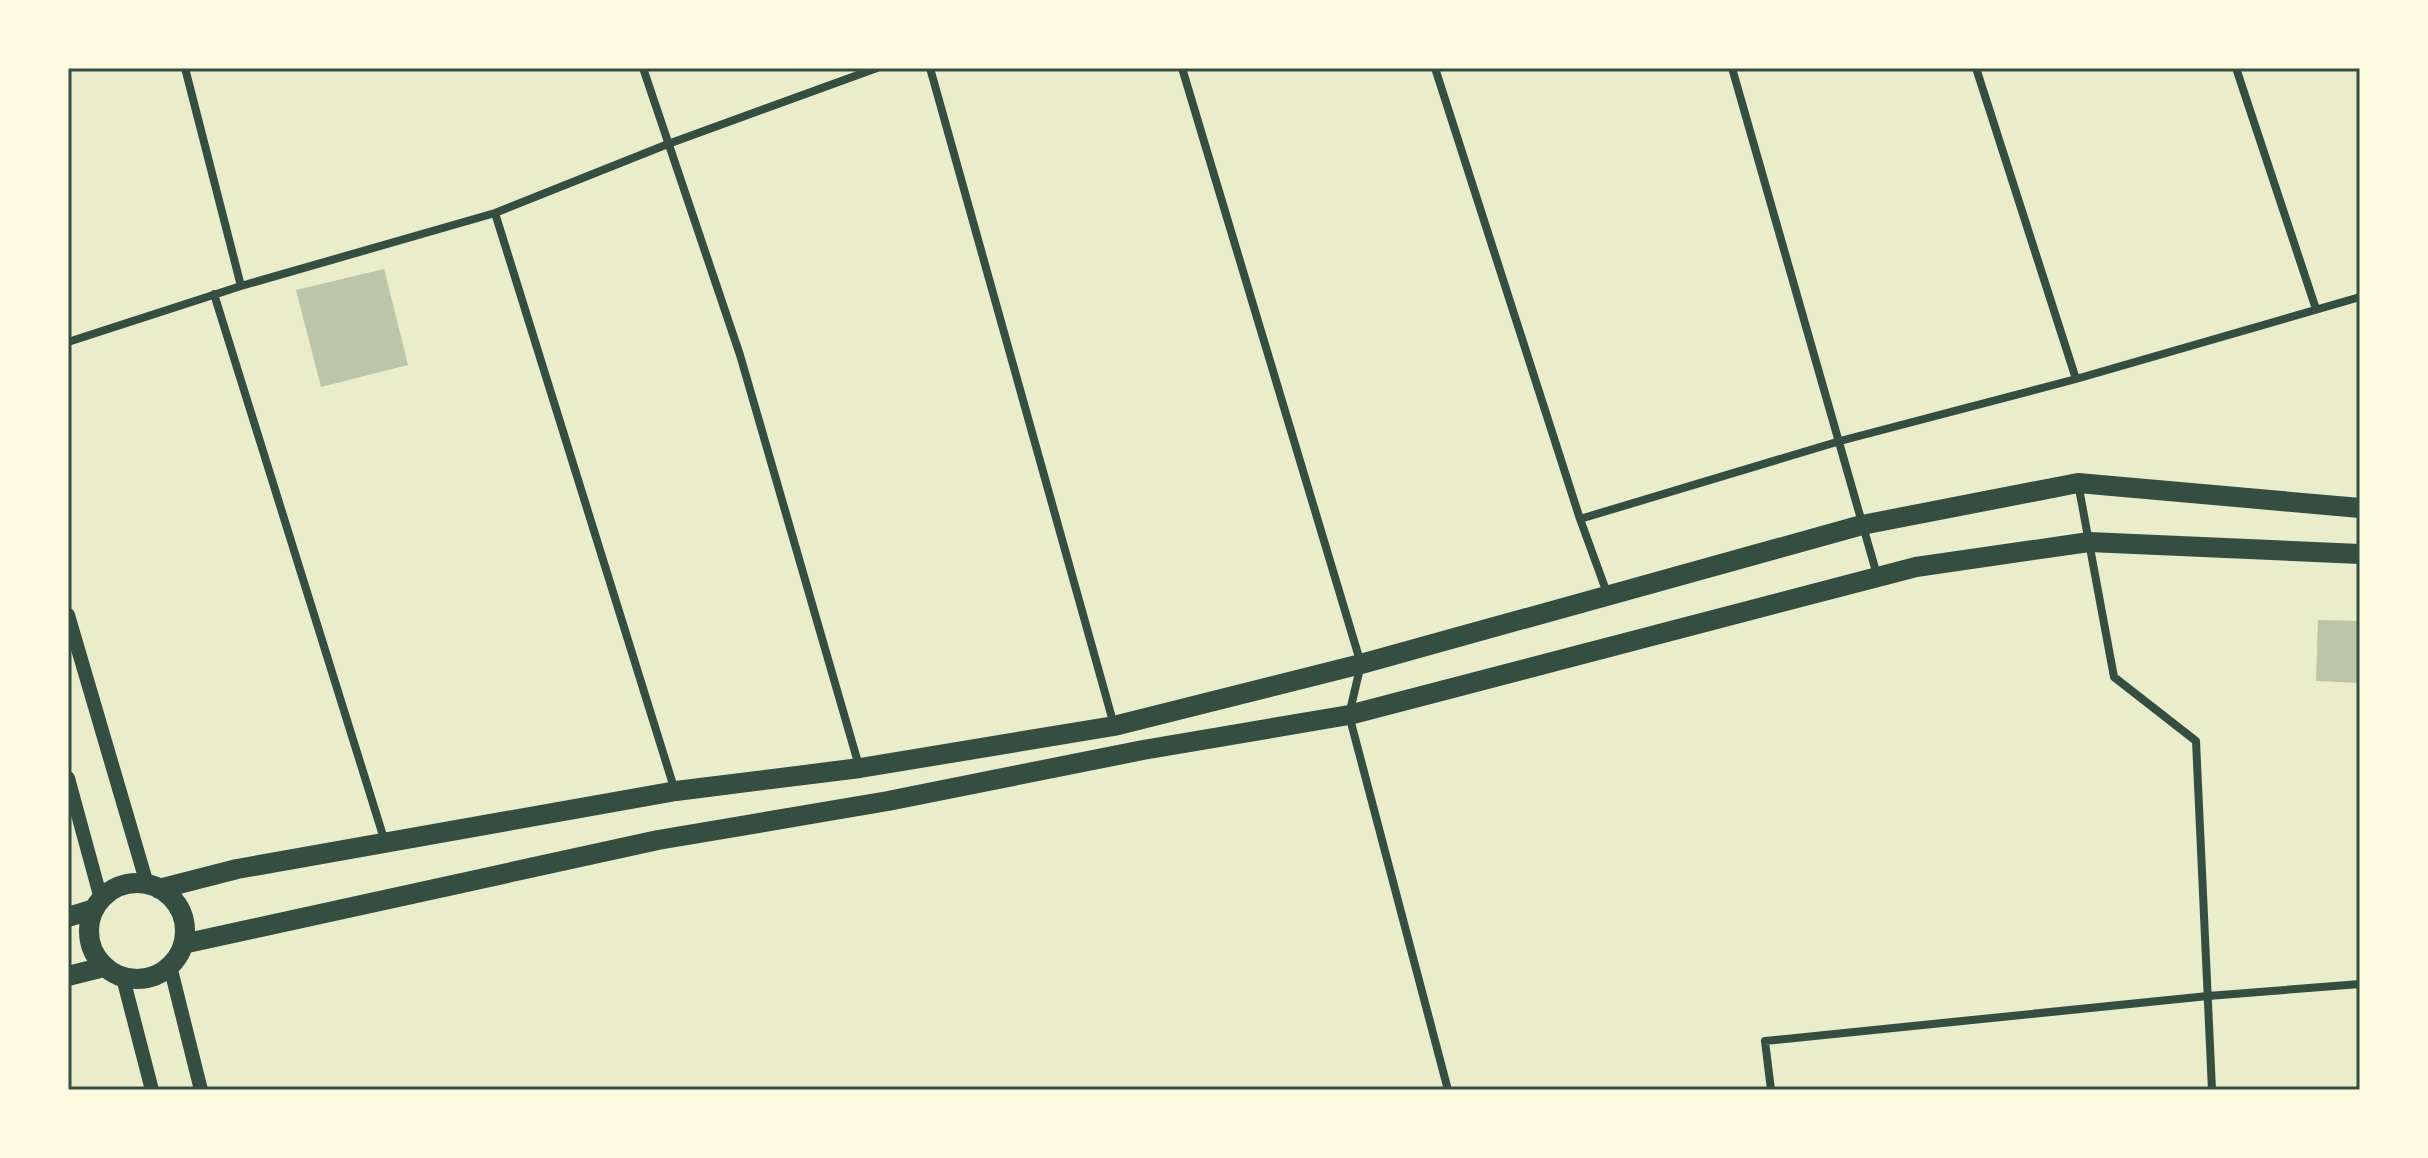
<svg xmlns="http://www.w3.org/2000/svg" width="2428" height="1158" viewBox="0 0 2428 1158" font-family="'Source Sans 3',sans-serif">
<style>
.building{fill:#bcc5a7}
.lines{fill:none;stroke-linecap:round;stroke-linejoin:round}
.minor{stroke:#344e41;stroke-width:8}
.tertiary{stroke:#344e41;stroke-width:14}
.primary{stroke:#344e41;stroke-width:20}
.neatline{fill:none;stroke:#344e41;stroke-width:3}
</style>
<rect width="100%" height="100%" fill="#e9edc9"/>
<path class="building" d="M384,269l24,96 -87,22 -25,-97z
M2318,620l42,1v62l-44,-2z"/>
<g class="lines">
<path class="minor" d="M185,68l56,218
M643,68l97,287 119,411
M930,68l184,657
M1182,68l179,596 -12,51 99,375
M1435,68l145,451 27,74
M1732,68l145,507
M1976,68l100,311
M2236,68l80,241
M495,213l180,578
M214,294l171,548
M68,342l173,-56 254,-73 173,-69 209,-76
M2078,483l36,194 82,64 16,349
M1580,519l260,-78 236,-62 284,-82
M1771,1090l-6,-49 443,-45 152,-12"/>
<path class="tertiary" d="M68,615l79,269
M68,778l33,121
M170,966l31,124
M123,978l29,112"/>
<path class="primary" d="M89 931a48 48 0 1 1 96 0a48 48 0 1 1-96 0Z
M159,889l78,-20 439,-78 184,-23 254,-42 247,-62 501,-139 216,-42 282,25
M68,917l26,-8
M183,944l475,-104 230,-39 255,-51 206,-35 567,-148 173,-25 271,12
M68,976l36,-9"/>
</g>
<rect width="2428" height="1158" fill="none" stroke="#fefae0" stroke-width="140"/>
<rect x="70" y="70" width="2288" height="1018" class="neatline"/>
</svg>
